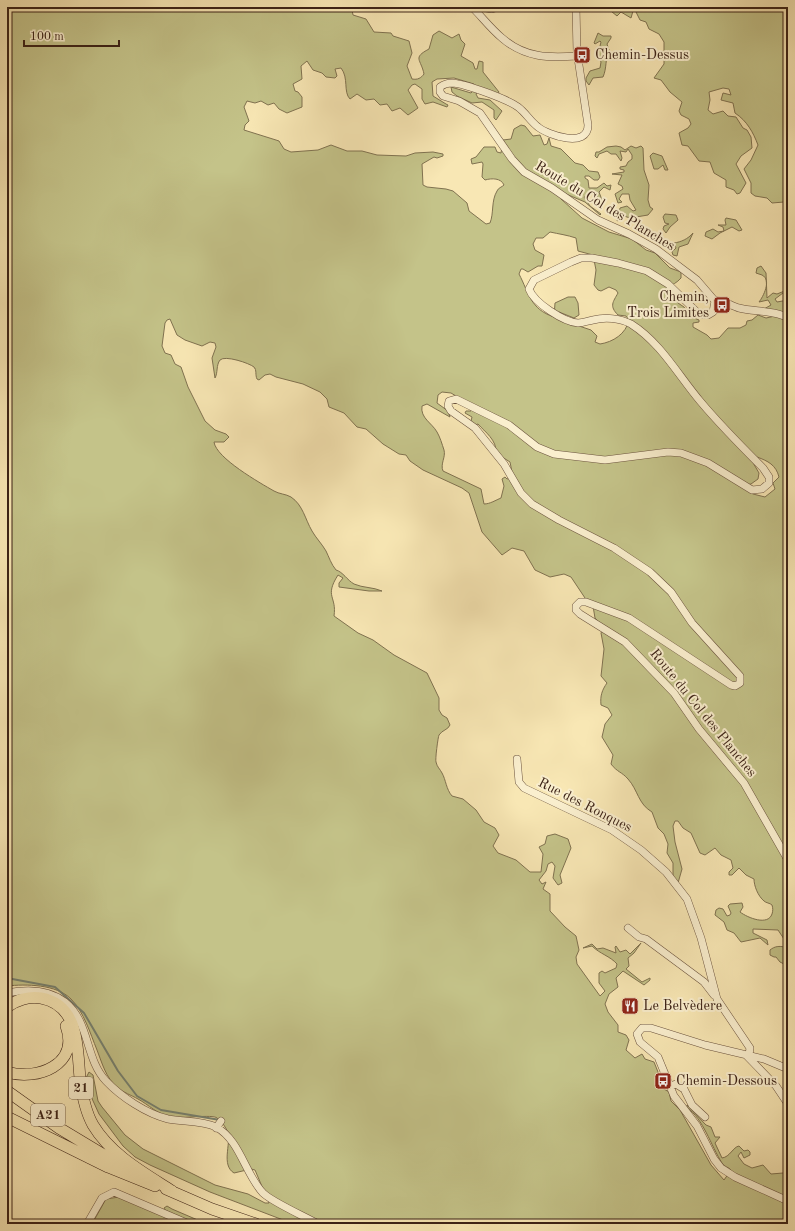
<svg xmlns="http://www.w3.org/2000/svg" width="795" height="1231" viewBox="0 0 795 1231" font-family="'Old Standard TT',serif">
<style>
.green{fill:#c4c389;stroke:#807250;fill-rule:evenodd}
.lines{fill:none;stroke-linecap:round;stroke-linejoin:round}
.stream{stroke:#768170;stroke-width:2}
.minor-casing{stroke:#6b533e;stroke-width:8}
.highway-casing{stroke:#3c2216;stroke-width:12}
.minor{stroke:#faefce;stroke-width:7}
.highway{stroke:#f8e7b4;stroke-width:11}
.labels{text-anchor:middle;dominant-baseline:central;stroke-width:4;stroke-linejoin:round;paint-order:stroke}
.shield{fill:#faefce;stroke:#75604d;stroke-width:1}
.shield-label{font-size:13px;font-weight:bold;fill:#3c2216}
.poi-label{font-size:14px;fill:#3c2216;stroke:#faefce;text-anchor:start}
.street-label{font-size:14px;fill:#3c2216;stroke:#faefce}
</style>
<rect width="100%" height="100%" fill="#f8e7b4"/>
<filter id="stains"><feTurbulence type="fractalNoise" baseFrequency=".005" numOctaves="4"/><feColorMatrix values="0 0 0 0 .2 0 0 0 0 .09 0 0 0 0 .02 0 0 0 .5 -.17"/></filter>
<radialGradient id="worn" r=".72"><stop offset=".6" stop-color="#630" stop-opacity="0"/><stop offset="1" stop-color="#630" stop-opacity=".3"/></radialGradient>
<path class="green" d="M7,7h349l-4,3 1,5 13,4 8,13 17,1 2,3 16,5 3,12 -5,13 5,13c6,1 9,-1 12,-5 -3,-15 -12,-16 5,-25l4,-14 6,-4 13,7 7,-4 2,6 4,4 -4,12 12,7 2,6h2l2,-8 4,1v10l16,20 -1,2 -18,-6 -4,6 2,4 12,2 12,11 -6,9 -2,-2v-8l-12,-8 -10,1 -15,-7 -5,-4 -1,-5 20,6 3,-3v-6l-20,-6 -17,1 -5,3 1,14 13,8 2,1 -1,2 -14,-5 -8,2 -3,-5v-10l-7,-5 -3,1 -4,5 10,18 -10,7 -8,-7 -8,3 -5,-7 -7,1 -6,-6 -8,1 -9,-6 -7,5c-7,-7 -1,-21 -9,-31l-6,1 2,7 -2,2 -9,-1 -4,-4 -9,-3 -6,-9 -6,5 1,13 -9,5 2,7 3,1 4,5v10l-15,6 -8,-4 -5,-6 -6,2 -7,-4 -6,2 -8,-2 -3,6 5,14 -4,4 -1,5 32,10 3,1 5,8 7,3 27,-2 13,-5 16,6h15l15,4 29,1 9,-3 18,-1 10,2v2l-6,2 -3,-1 -12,7 1,21 4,2 19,2 7,2 14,12 2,8 17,13 4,-1c4,-10 1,-22 7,-32 1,-3 5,-4 7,-6 -3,-7 -12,-7 -19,-5l-3,-3 1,-13 -1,-2 -10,2 -1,-5 5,-2 8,-10h11l2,5 4,1 2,-13 8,-1 3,-10 7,-4 4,1 8,10 7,-1 4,10 3,-1 2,-6 2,8 10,3 14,14 8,2 6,6 9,1 2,5 -2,3h-4l-5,-4h-4v2l3,2 1,8h8l7,-5 3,3 4,-1 -1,5 -6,-3 -5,5 3,8h-2l-2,-3 -6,-4 -8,4 6,9 11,8 -1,1 -15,-13 -19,-8 -5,5 21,19 27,14 23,7 14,11 9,3 15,15 11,4v6c-4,5 -9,6 -13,11l1,2 9,12 6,4 4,6 6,5 5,2v2l-6,1v4l14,8 4,4 8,-1 9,-10h12l6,-3 1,-4 5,-1 6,-5 8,3 9,-2 -11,-7 7,-4 -3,-5 -9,2c4,-5 13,-22 3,-27 -2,-1 -4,-1 -6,-2l1,-5 4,-2 5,7 1,25 6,-5 4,1 10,-4 -12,9 2,3 11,-2v673l-4,-9 -4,-2 -4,-5h-2l-4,-2v-5c5,-4 9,-4 15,-3l3,-2 -10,-15 -25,-1v4l14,7 1,5 -8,-7 -19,4 -7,-9 -7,-3 -3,-8 -9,-7 1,-5 3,-2 4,1 4,7 3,-1 1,-2 -3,-7 2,-2 12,-1 1,4 -3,5c8,6 28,14 32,2 1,-3 1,-6 0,-9 -2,-2 -6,-2 -8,-4 -6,-5 -10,-15 -10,-22l-8,-4 -7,-7 -7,7h-3v-3l4,-4 -2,-8 -10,-5 -6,-7 -10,7 -5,-2 -9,-20 -8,-5 -5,-7h-3l-2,5 2,16 7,27 -4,14 -5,-7v-13l-6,-10 1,-9 -4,-10 -6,-6 -6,-16c-14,-8 -14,-22 -24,-33 -6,-7 -11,-7 -17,-15l2,-9 -11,-18 3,-13 7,-9 -4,-7 -7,-3c-1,-9 1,-15 6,-22l-6,-7 3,-27 -3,-16 3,-6 -9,-9 -2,-12 -6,-5 -16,-24 -7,-3 -14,3 -15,-7 -11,-19 -12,-3 -10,7 -20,-23 -13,-39 -7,-5 -39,-18 -13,-9 -4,-6 -7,-1 -16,-10 -17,-15 -9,-2 -13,-14 -15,-6 -2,-8 -7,-7 -17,-8 -27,-7 -6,-3 -5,1 -6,5 -2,-1c-2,-4 0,-9 -3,-12 -5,-4 -29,-12 -34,-7 -4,5 -2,13 -5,18l-3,-20 4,-11 -1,-4 -5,-1 -8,4 -17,-6 -8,-5 -7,-16 -3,1 -2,3 -3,23 3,7 6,2 4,9 6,3 7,20 17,34 10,9 11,4 3,3 -5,5h-10c2,16 46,41 60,49 5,3 12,3 17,6 12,8 14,22 21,34 4,7 10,13 14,20 3,6 5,13 10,19 7,2 11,10 18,14 9,4 19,3 28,7h-13l-30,-4v-4l4,-5 -5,-3c-14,22 -1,21 -4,41l24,17 15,7 21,15 33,18 12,25v12l3,5 5,3 3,7c-2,5 -8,5 -11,10 -1,2 -4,25 -3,27 1,5 4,7 6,11 4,7 4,16 10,23l11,3 13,11 8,12 11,6 4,7 -6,11 5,7 18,7 14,12h11l2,-18 -4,-7 6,-3 2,-8 8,-2 13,5 3,9 -11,27 2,8 -4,2 -5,-7 2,-12 -3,-4 -4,2 -2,7 -7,9 3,4 4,-2 -3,7 7,5v17l15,16 11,9 3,14 -3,7 1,7 23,32 5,-5 -6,-8v-10l3,-2 3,2 11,-5 1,-4c-7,-8 -17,-10 -25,-18l-9,2 9,-4 5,5 6,-1 13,5 -1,-6 1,-1 4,6 6,-2 4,4 11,-11 -7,10 -6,5 1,8 -3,3 16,13 8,-4v2l-6,5 -21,-14 -7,7 2,9 -9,7 -4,10 3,8 10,13v7l8,3 3,5 -3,10 9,8 7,-4 3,5 9,3 4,10 -1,13 12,7 2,9 9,9 31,55 13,15 7,-10c-2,-3 -7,-3 -9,-7 -11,-17 -19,-45 -35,-55v-3l19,20 5,2 4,10h5l-5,6 7,15c8,-1 11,-11 17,-12l5,5 4,-1 2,2v3l-6,3 -3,-6 -3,4 6,8 8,4 11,-3 8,9 12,-1 5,4v47l-497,-1 -81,-31 -60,-27 -15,-8 -12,-11 -24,-32 -10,-22 -3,-14 3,-6 4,3 5,26 4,6 23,28 18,14 72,36 33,9 17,9h4l-14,-33 -4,-1 -17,4c-13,-8 -3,-29 -6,-40 -2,-6 -6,-11 -11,-15 -4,-4 -37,1 -47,-1 -13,-3 -21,-12 -32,-18 -7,-4 -14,-6 -21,-12 -11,-9 -15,-24 -20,-37 -7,-17 -13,-38 -26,-51 -15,-15 -45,-15 -64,-13zM550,232c9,2 17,3 26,6l2,13 15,4 3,15 -2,15 4,5 3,1 8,-4 7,3 2,3c-5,9 -9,13 0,22l8,1 3,4c-3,14 -16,22 -29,24l-5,-2 2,-6 -6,-6 -12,-4 -20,-14 15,6 5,-3 -1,-12 -3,-6h-7l-13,6 -1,14c-24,-8 -25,-24 -35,-43l2,-5h2l5,3 10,-6h4l2,-11 -9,-5 -2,-6 3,-6h7zM442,392l9,1 20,12v6h-5l-1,2 7,4 -1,4 4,4 3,-1c7,8 19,16 18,29l14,9 3,15 -6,2 -2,-2 -3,2 2,7 -3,12c-5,2 -11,6 -17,6l-3,-15 -38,-18c-3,-7 3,-14 1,-21 -2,-6 -4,-13 -7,-18 -5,-9 -17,-14 -15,-26l5,-2 23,13 -2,-6 -11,-8 1,-8zM757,457c11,4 19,8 22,20l-6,6 2,6 -10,8 -12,-3 -13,-8 11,-2 7,-5 1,-6 -7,-12z
M606,7h182v200l-4,-5 -12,1 -5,-5 -12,-2 -4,-3v-10l-7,-14 7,-9 7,-15c-5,-13 -11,-24 -23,-32l-2,-10 -12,-3 2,-7 8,2 -2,-6 -6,-1 -14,4 1,8 -2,10 5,4 10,-3 5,5 8,1 7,11 4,2 4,7 1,11 -11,8 -5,8 10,19 -6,10 -3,1 -3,-4 -8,-3v-7l-12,-7 -4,-11 -11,-1 -11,-15 -6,-1 -3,-12 9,-5 3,-4 -2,-5 -8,-4 -2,-4 3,-9 -12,-10 -9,-12 -7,-2 10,-14v-22l-5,-8 -10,-5 -3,-7 -6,-2 -5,-10 -2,1 -2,7 -10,-6 -4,4z
M598,33l5,3h8v2l-4,6 2,6c-4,9 -2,18 -6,27l-10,1 -4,7 -3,-4v-3l4,-7 10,-3 1,-6 -3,-8 3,-12 -1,-1 -5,3 -1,-1z
M616,146l5,1 4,3 6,-4 5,2 5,-2 2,2 1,22 5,15 -1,15 2,7 3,2 -5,6 -18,3 -6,-2 -7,5 3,-13 7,-2 6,5 3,-1 -6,-10 -1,-6h-7l-3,5 3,3 -4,1 -3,-9 8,-5 -1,-3 -4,-2 4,-9 -10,-1 12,-2v-2l-4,-1v-2l6,-1 2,-4 4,-3v-4l-4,-6 -2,3 -6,-1 2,7 -1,3 -5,-7h-5l-4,-3 -8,3 -2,4 -2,-2 1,-4h3l8,-5z
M653,153l9,3 6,14h-3l-2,-5 -5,4h-4l-4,-13z
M665,214l11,1 2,5 -8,7 -4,6 -3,-4 1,-3 5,-2 -4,-1 -2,-6z
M726,218l10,2 6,10 -3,1 -7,-4 -12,6 -8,6 -7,-3 1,-4 7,-3 5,3 6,-1 -1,-4 -5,-2h8l-1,-5z
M693,233l-5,11 -9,3 -2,9 -4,-1 -1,-3 4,-4 -2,-5c7,-1 14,-4 19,-10z
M119,1197l63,27h-90l14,-25z
M167,1206l5,3 35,15c-15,0 -28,-7 -42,-14l-1,-2z"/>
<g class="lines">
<path class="stream" d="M7,978l48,9 29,26 34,58 19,25 24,14 59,10"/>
<defs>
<path id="minor" d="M472,7c10,10 19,22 30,31 23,20 47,20 75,18
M480,7l12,2 7,-2
M576,7l1,45 11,73c0,24 -40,10 -50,2 -8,-6 -12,-14 -20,-20 -11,-8 -52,-23 -66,-24 -5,0 -8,1 -12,4v5l3,4 16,5 21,12 32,46 12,13 28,16 46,32 31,14 27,15 41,31 18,21 -2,11 -5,3 -9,-1 -31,-30 -21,-13 -29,-8 -26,-5h-11l-10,4 -37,18 -5,9c5,14 35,33 49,34 5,0 10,-2 15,-3 12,-3 27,-2 38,4 30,19 47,51 69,77 20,24 41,45 63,67l6,9v6l-7,6 -10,1 -44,-27 -27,-10 -13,-1 -63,8 -51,-6 -17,-7 -28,-22 -53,-26 -7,2 -1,5 3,5 24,17 29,36 17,29 11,11 27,16 55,28 36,24 21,20 21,31 48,53v7l-5,3 -4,-1 -102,-67 -43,-16h-6l-4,4v4l4,4 45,28 49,51 25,36 45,54 44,77
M715,301c8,-2 16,5 24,7 15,4 35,2 49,10
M517,759l2,23 5,6 88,42 29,20 25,22 21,27 14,39 16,61 33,49 -1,7
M628,928l11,9 7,2 58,43 10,13
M7,993c20,-4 41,-4 58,9 25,20 20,57 41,79 15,16 41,33 62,38 15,3 34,1 48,8 24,13 29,47 47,66 9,9 43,24 55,31
M746,1055l30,31 12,18
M788,1069l-24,-10 -59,-14 -54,-17h-9l-5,6 3,8 18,15 16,39 23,30 17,33 7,9 14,9 53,24
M670,1086l6,-2 8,5 8,16 13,12
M216,1128l5,-7
M87,1224l15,-26 12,-6 75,32"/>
<path id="highway" d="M7,1007c9,-7 22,-11 34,-9 39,7 36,51 39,80 2,16 5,33 13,47 18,30 51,48 79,66
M7,1072c30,9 73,-7 59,-46
M7,1091l52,37 73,44
M7,1117l101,50 47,19
M166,1189l46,20 44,15"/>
</defs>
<use href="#minor" class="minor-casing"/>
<use href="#highway" class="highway-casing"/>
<use href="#minor" class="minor"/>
<use href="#highway" class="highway"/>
</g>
<defs>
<symbol id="bus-square" viewBox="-11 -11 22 22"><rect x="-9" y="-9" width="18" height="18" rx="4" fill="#8f2418" stroke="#faefce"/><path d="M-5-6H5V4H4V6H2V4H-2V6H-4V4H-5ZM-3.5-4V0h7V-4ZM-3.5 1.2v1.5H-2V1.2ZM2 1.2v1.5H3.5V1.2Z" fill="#fff"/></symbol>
<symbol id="restaurant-square" viewBox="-11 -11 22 22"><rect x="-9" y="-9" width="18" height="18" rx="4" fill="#8f2418" stroke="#faefce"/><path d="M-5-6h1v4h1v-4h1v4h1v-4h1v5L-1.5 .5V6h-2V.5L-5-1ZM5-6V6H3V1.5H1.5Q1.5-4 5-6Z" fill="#fff"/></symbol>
</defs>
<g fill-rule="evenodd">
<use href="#bus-square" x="572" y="45" width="20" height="20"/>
<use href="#bus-square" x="712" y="295" width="20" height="20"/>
<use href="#restaurant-square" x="620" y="996" width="20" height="20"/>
<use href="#bus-square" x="653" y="1071" width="20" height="20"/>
</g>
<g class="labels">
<g class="shield">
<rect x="69" y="1077" width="24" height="22" rx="3"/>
<rect x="31" y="1104" width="34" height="22" rx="3"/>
</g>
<g class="shield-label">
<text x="81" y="1088">21</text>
<text x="48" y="1115">A21</text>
</g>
<g class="poi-label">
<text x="595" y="55">Chemin-Dessus</text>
<text x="709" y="297" text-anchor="end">Chemin,<tspan x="709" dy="16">Trois Limites</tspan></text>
<text x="643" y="1006">Le Belvèdere</text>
<text x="676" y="1081">Chemin-Dessous</text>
</g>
<g class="street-label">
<text transform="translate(605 206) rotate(31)">Route du Col des Planches</text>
<text transform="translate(703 713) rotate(51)">Route du Col des Planches</text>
<text transform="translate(585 805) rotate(27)">Rue des Ronques</text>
</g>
</g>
<rect width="795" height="1231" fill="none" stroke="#f8e7b4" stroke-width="24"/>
<rect x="8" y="8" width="779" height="1215" fill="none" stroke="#3c2216" stroke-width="2"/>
<rect x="12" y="12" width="771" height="1207" fill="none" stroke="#3c2216"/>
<path d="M24 40v6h95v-6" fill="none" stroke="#3c2216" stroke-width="2"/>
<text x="30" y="40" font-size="12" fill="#3c2216" stroke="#faefce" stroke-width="3" paint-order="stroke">100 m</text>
<rect width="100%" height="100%" filter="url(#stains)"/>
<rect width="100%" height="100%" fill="url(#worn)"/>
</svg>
